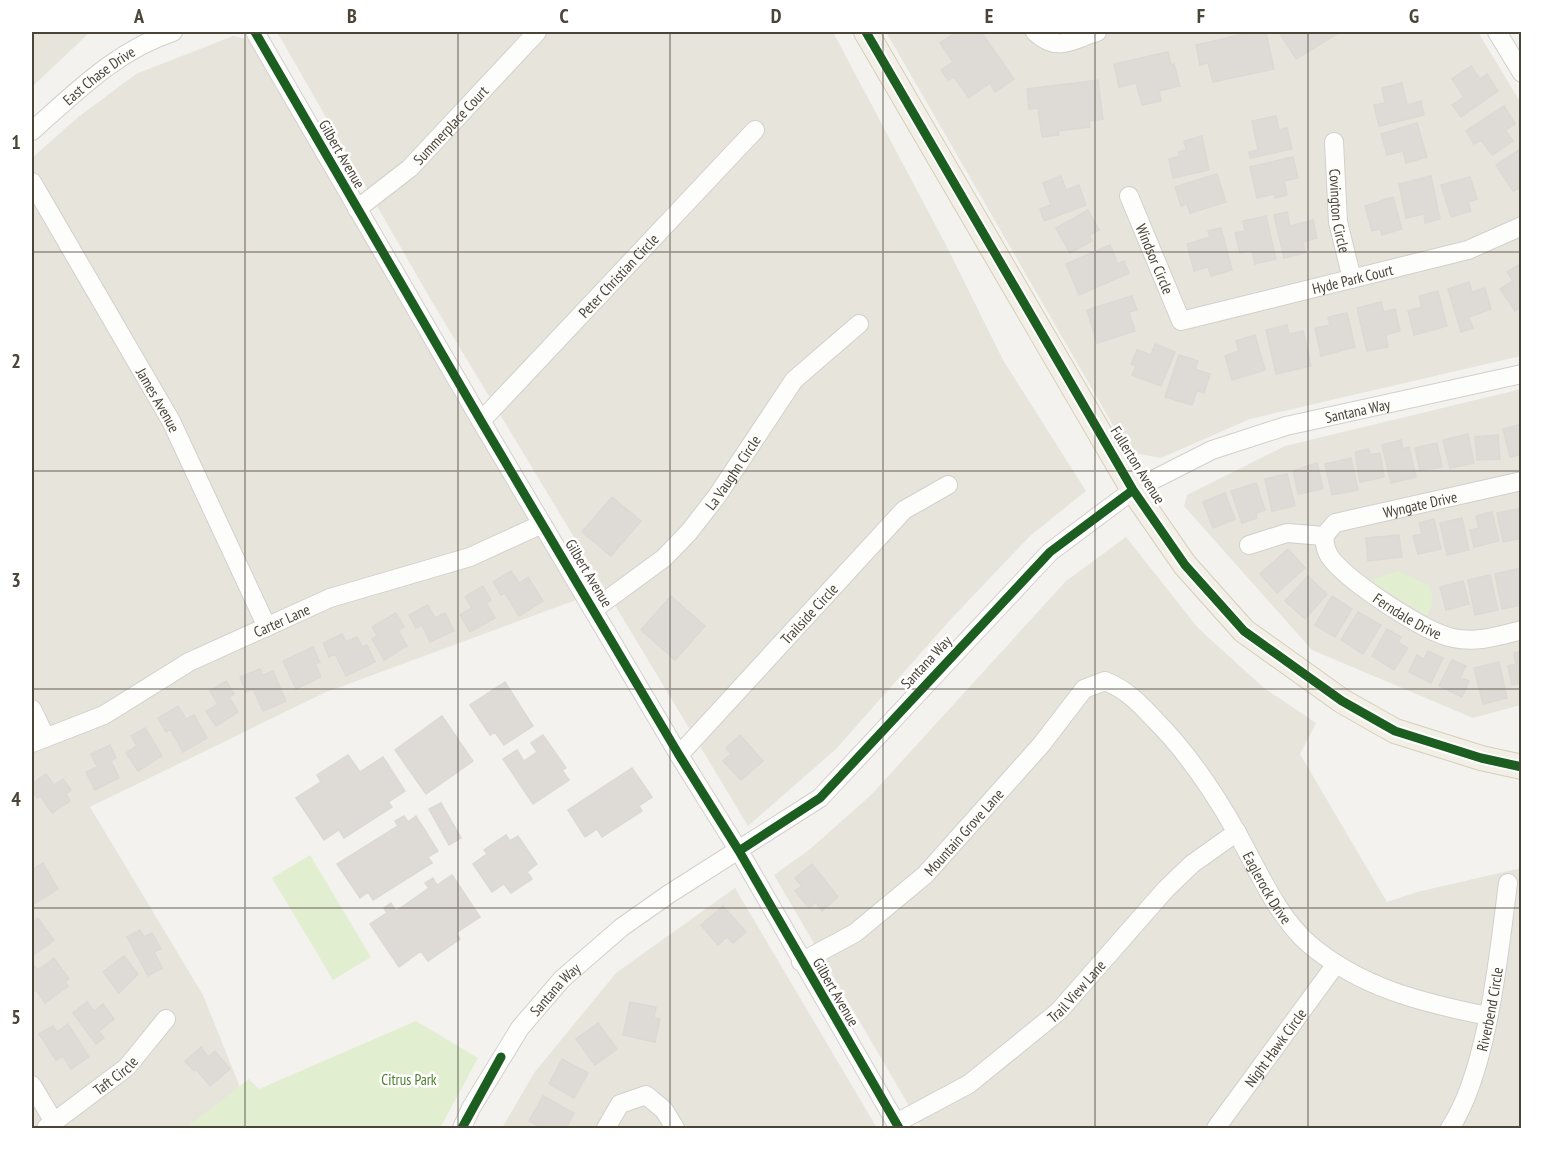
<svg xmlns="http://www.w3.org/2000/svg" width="1553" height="1160" viewBox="0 0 1553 1160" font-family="'PT Sans Narrow',sans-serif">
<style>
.residential{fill:#e7e4dc}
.green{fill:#e1eecf}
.building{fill:#dedbd6;stroke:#dcd9d4;stroke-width:1.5}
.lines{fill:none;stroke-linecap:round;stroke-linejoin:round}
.minor-casing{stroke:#d2d0cb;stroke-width:20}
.major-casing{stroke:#d6cebb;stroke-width:26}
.minor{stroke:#fdfdfc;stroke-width:18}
.major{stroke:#f2efe6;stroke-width:24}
.cycleway-casing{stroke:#fff;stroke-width:13}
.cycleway{stroke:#1b5e20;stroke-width:9}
.grid{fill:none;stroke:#4b4439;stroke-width:1.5;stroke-opacity:0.55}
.labels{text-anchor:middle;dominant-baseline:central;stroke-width:5;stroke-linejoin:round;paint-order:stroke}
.street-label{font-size:15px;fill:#4b4439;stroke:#fff}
.park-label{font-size:15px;fill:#4a7f2a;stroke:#fff}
.neatline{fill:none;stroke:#4b4439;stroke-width:2}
.grid-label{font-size:20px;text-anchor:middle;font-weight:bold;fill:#4b4439}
</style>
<rect width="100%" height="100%" fill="#f4f2ee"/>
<path class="residential" d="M32,32h58l-58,55z
M277,32h556l114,215 56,113 83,131 -56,45 -80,84 -114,129 -88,77 -317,-526z
M886,32h592l43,71v253l-271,63 -89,39 -27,-5 -13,-14z
M233,36l15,3 328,561 -252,93 -234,114 113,188 37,92 -54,41h-154v-970l45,-40 59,-44z
M1521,389v316l-48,13 -161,-68 -128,-144 3,-11 98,-49z
M1126,537l72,91 66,60 52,35 -16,31 87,148 30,-10 104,-24v260h-599l-148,-253 35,-25 62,-55 195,-214z
M735,888l142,240h-375l32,-55 82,-100z"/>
<path class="green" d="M1399,571l31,15 3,16 -6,14 -58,-36z
M310,855l61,102 -38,23 -61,-102z
M416,1021l62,37 -38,70h-254l63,-49 10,10z"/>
<path class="building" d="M957,32h24l33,47 -19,13 -5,-9 -21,15 -15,-21 -6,3 -7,-10 12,-8 -13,-19z
M1252,32h14l8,37 -61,13 -5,-19 -8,2 -4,-20z
M1279,32h61l-44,27z
M1168,52l3,13 3,-1 6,22 -21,5 2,10 -19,4 -6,-22 -17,4 -5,-23z
M1471,66l9,13 7,-5 11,17 -37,26 -9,-12 12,-8 -12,-18z
M1098,80l5,39 -14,2 1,6 -32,4 1,4 -17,2 -4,-29 -9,1 -2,-20z
M1402,83l5,22 14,-4 3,14 -45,11 -5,-21 11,-2 -3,-15z
M1504,106l11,18 -10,6 8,11 -21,14 -11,-15 -7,4 -8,-13z
M1276,116l3,14 8,-2 5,21 -42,9 -1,-6 9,-2 -6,-29z
M1417,123l10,34 -21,6 -3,-12 -16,4 -6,-21z
M1202,136l7,34 -36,8 -4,-19 11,-3 -2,-4 8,-2 -2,-9z
M1522,148v39l-9,4 -17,-26z
M1293,157l5,21 -14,3 3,14 -12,3 -1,-4 -17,4 -7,-31z
M1217,174l9,28 -36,11 -3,-9 -6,2 -6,-19z
M1061,176l5,14 13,-5 7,20 -42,16 -4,-12 11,-4 -8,-22z
M1431,176l9,43 -15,4 -1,-9 -18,4 -7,-34z
M1470,177l7,22 -9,3 3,9 -20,6 -10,-32z
M1393,197l9,32 -20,6 -2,-6 -8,2 -7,-25z
M1088,210l11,20 -10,5 3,6 -22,12 -14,-25z
M1287,212l3,14 23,-6 4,18 -14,4 2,11 -21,5 -10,-43z
M1266,216l10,43 -21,5 -3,-14 -12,3 -5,-20 10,-2 -2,-10z
M1221,228l11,42 -21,6 -3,-9 -14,4 -7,-27 23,-7 -2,-6z
M1110,245l8,19 6,-3 5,12 -50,22 -13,-31z
M1522,263v43l-7,5 -15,-22 13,-8 -6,-9z
M1469,282l3,10 13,-4 6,21 -22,8 4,11 -12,4 -13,-43z
M1438,291l9,35 -33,9 -6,-24 14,-4 -3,-11z
M1132,296l5,14 -8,2 6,19 -38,12 -10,-33z
M1381,302l3,10 11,-3 5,22 -14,4 2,12 -21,4 -10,-43z
M1347,313l8,34 -34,9 -6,-28 15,-3 -2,-8z
M1287,325l2,9 14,-3 8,35 -35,8 -10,-44z
M1255,335l10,35 -33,10 -7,-24 14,-5 -3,-10z
M1155,344l20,8 -14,34 -29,-11 4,-9 -5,-2 6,-14 14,5z
M1179,355l19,6 -3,8 15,5 -6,19 -7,-3 -5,15 -27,-8z
M1522,424v30l-12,3 -7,-28z
M1468,434l6,29 -24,5 -7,-28z
M1498,435l2,24 -23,1 -2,-23z
M1401,440l2,9 6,-2 7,30 -25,6 -9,-38z
M1437,443l5,24 -22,4 -5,-23z
M1369,449l1,6 10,-2 4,24 -24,5 -5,-30z
M1351,458l7,32 -26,5 -7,-31z
M1317,463l6,26 -25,5 -5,-23z
M1287,474l8,32 -23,5 -7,-32z
M1256,483l9,27 -9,3 1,5 -15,5 -11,-32z
M1225,493l10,26 -22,9 -10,-26z
M612,497l29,24 -30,35 -29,-24z
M1522,508v30l-19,4 -6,-29z
M1492,512l7,29 -25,6 -4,-17 9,-2 -3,-12z
M1462,518l7,32 -22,5 -7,-32z
M1434,519l7,30 -23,5 -5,-18 9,-2 -3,-11z
M1399,535l3,22 -34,4 -2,-23z
M1288,549l17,19 -28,25 -17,-19z
M1520,568l2,37 -20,4 -7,-35z
M511,571l8,12 9,-6 15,24 -24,15 -14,-23 -4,2 -8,-13z
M1490,575l8,35 -23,5 -7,-35z
M1308,576l19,18 -22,25 -20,-18z
M1463,581l6,23 -23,6 -6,-23z
M483,586l8,14 -5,3 9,15 -25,14 -10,-17 12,-7 -7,-11z
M671,596l34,30 -30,34 -34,-30z
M1332,596l20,13 -17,28 -20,-12z
M428,605l7,13 10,-5 9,18 -24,11 -8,-17 -6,3 -7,-13z
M1358,612l23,13 -18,29 -22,-14z
M396,613l8,14 -6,3 9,16 -23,14 -12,-21 5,-3 -5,-9z
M1387,629l14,8 -3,5 10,6 -14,22 -22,-14z
M342,634l4,8 11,-5 5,10 5,-2 8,17 -29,14 -11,-22 -6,3 -6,-14z
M313,647l7,15 -5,2 6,13 -25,12 -13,-28z
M1428,651l15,7 -12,25 -22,-11 8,-17 7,4z
M1522,651v32l-10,2 -4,-19 8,-2 -2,-11z
M1452,660l14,6 -6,12 9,3 -7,16 -23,-11z
M1499,662l8,36 -24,6 -9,-36z
M260,669l3,6 10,-4 13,30 -23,10 -10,-22 -7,3 -6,-15z
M226,681l8,13 -5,3 9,15 -22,14 -10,-15 12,-7 -8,-13z
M505,682l28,44 -29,19 -9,-13 -5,3 -20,-30z
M178,706l8,13 8,-4 13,23 -24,14 -13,-23 -4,3 -8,-14z
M442,716l31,45 -47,33 -31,-44z
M145,728l17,28 -24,15 -12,-18 11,-7 -6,-10z
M543,735l23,33 -4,2 7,10 -36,24 -30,-45 14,-9 7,11 13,-9 -6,-9z
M740,735l23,26 -22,19 -18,-19 8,-7 -5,-6z
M110,745l6,13 -5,3 8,17 -24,12 -9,-18 11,-5 -6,-13z
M348,755l12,17 23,-15 22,34 -17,11 4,5 -48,31 -5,-8 -15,10 -28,-42 25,-16 -4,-7z
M632,768l20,29 -13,9 3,5 -40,26 -5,-8 -12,8 -17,-27z
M46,774l8,11 9,-6 8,11 -5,4 4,7 -18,12 -12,-17 -3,2 -5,-9v-5z
M441,803l20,35 -12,7 -20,-36z
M404,816l4,6 8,-6 22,35 -10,6 4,6 -59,37 -5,-8 -8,6 -23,-34 61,-38 -3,-5z
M506,835l4,6 8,-5 19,28 -10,8 5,7 -21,14 -7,-9 -12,8 -19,-28 14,-10 -3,-4z
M43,863l15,26 -26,16v-35z
M812,864l26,33 -16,14 -6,-9 -7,6 -14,-17 7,-5 -7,-8z
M452,875l28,42 -24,16 4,6 -32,22 -7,-10 -22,16 -29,-43 17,-11 -3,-5 7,-5 5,8 33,-23 -4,-5 8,-5 4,7z
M723,906l23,26 -13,11 -6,-6 -9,8 -17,-20z
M38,918l16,22 -22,16v-33z
M140,930l4,7 8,-4 9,16 -7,3 8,16 -14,8 -21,-39z
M124,956l14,18 -19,19 -16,-21z
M54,958l15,21 -4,3 3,4 -23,17 -9,-13 -4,2v-24l2,-2 4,4z
M87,1002l7,9 9,-7 11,15 -15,12 5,7 -8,6 -23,-31z
M630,1002l26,5 -2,11 6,1 -5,23 -32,-7z
M598,1023l19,26 -22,16 -19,-26z
M68,1024l21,33 -18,12 -8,-13 -7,4 -17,-26 14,-8 4,6z
M201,1047l7,10 7,-6 15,18 -20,17 -14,-17 -2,2 -9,-10z
M562,1059l26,14 -14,25 -25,-14z
M543,1096l31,17 -8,15h-24l-13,-7z"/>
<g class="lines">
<defs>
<g id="minor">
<path d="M255,32l226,389 198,334 60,96 160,277"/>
<path d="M1035,32c23,21 36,8 62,0"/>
<path d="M1497,32l25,41"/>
<path id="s1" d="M32,131c43,-38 85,-81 141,-99"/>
<path id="s2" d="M1334,142l4,80 14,57"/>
<path id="s3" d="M32,182l139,239 96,206"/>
<path id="s4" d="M1129,196l52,125 287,-71 54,-24"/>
<path id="s5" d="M357,209l53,-41 127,-136"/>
<path id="s6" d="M481,421l274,-291"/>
<path id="s7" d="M1324,536c1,10 2,17 9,25 20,23 91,71 120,77 24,5 45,-2 69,-8"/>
<path id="s8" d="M1324,536l11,-13 187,-42"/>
<path d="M1249,545l38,-12 37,3"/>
<path id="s9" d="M593,610l71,-52 25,-26 28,-36 77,-116 65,-56"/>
<path d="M32,709l13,27"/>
<path id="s10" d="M32,743l72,-28 85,-53 141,-64 140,-41 72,-33"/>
<path id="s11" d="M679,755l225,-245 44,-25"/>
<path id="s12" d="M801,962l54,-29 70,-58 116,-130 43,-56 21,-8c21,8 35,23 50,39 33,33 59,72 82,113 21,37 40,83 72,111 52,44 114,59 179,72"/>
<path d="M32,1085l22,37"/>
<path id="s13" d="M896,1123l73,-39 90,-73 106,-121 27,-26 45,-32"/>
<path id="s14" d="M46,1128l81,-61 39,-48"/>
<path id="s15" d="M462,1128l9,-20 49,-80 42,-49 60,-52 47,-33 151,-96 230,-246 83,-62 79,-40 74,-24 236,-52"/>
<path d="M606,1128l14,-24 26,-9 18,15 11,18"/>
<path id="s16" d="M1216,1128l120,-164"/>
<path id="s17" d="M1450,1128c38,-57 49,-176 58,-245"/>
</g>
<path id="major" d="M866,32l267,458 52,75 59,66 98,70 53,30 86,27 41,9"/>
</defs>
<use href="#minor" class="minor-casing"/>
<use href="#major" class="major-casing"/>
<use href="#minor" class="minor"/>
<use href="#major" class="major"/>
<defs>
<path id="cycleway" d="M255,32l226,389 198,334 60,96 160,277
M866,32l267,458 52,75 59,66 98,70 53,30 86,27 41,9
M739,851l81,-53 230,-246 83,-62
M462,1128l39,-71"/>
</defs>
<use href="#cycleway" class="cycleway-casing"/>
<use href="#cycleway" class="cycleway"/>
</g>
<path class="grid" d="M245,32v1096M458,32v1096M670,32v1096M883,32v1096M1095,32v1096M1308,32v1096M32,252h1490M32,471h1490M32,689h1490M32,908h1490"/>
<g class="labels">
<g class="street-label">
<text stroke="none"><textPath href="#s1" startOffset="87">East Chase Drive</textPath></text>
<text stroke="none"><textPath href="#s5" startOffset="126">Summerplace Court</textPath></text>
<text transform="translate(342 154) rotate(60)">Gilbert Avenue</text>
<text stroke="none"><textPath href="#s2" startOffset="69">Covington Circle</textPath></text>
<text stroke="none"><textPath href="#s4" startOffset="68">Windsor Circle</textPath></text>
<text stroke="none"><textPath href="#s6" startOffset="200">Peter Christian Circle</textPath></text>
<text stroke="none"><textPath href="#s4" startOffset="312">Hyde Park Court</textPath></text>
<text stroke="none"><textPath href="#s3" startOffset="252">James Avenue</textPath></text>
<text stroke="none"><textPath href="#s15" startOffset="1176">Santana Way</textPath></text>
<text transform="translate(1138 465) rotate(58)">Fullerton Avenue</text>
<text stroke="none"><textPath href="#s9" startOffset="198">La Vaughn Circle</textPath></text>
<text stroke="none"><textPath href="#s8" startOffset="104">Wyngate Drive</textPath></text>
<text transform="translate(589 573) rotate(59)">Gilbert Avenue</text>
<text stroke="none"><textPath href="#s11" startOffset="192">Trailside Circle</textPath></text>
<text stroke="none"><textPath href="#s7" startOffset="120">Ferndale Drive</textPath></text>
<text stroke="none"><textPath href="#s10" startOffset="279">Carter Lane</textPath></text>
<text transform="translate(926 662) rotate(-47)">Santana Way</text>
<text stroke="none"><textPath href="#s12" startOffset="210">Mountain Grove Lane</textPath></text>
<text stroke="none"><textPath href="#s12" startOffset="686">Eaglerock Drive</textPath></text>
<text stroke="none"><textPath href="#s15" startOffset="168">Santana Way</textPath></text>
<text stroke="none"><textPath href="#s13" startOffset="225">Trail View Lane</textPath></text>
<text transform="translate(836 992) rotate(60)">Gilbert Avenue</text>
<text stroke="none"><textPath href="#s17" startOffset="126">Riverbend Circle</textPath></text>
<text stroke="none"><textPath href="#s16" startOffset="100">Night Hawk Circle</textPath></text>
<text stroke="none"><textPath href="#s14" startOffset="87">Taft Circle</textPath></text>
</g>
<g class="park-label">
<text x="409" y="1079">Citrus Park</text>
</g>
</g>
<rect width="1553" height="1160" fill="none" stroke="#ffffff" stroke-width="66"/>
<rect x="33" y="33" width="1487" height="1094" class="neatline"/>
<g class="grid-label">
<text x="139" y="23">A</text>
<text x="352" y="23">B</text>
<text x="564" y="23">C</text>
<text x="776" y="23">D</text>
<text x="989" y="23">E</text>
<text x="1201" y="23">F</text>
<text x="1414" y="23">G</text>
<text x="16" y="149">1</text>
<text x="16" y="368">2</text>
<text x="16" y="587">3</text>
<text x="16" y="806">4</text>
<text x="16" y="1024">5</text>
</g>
</svg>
